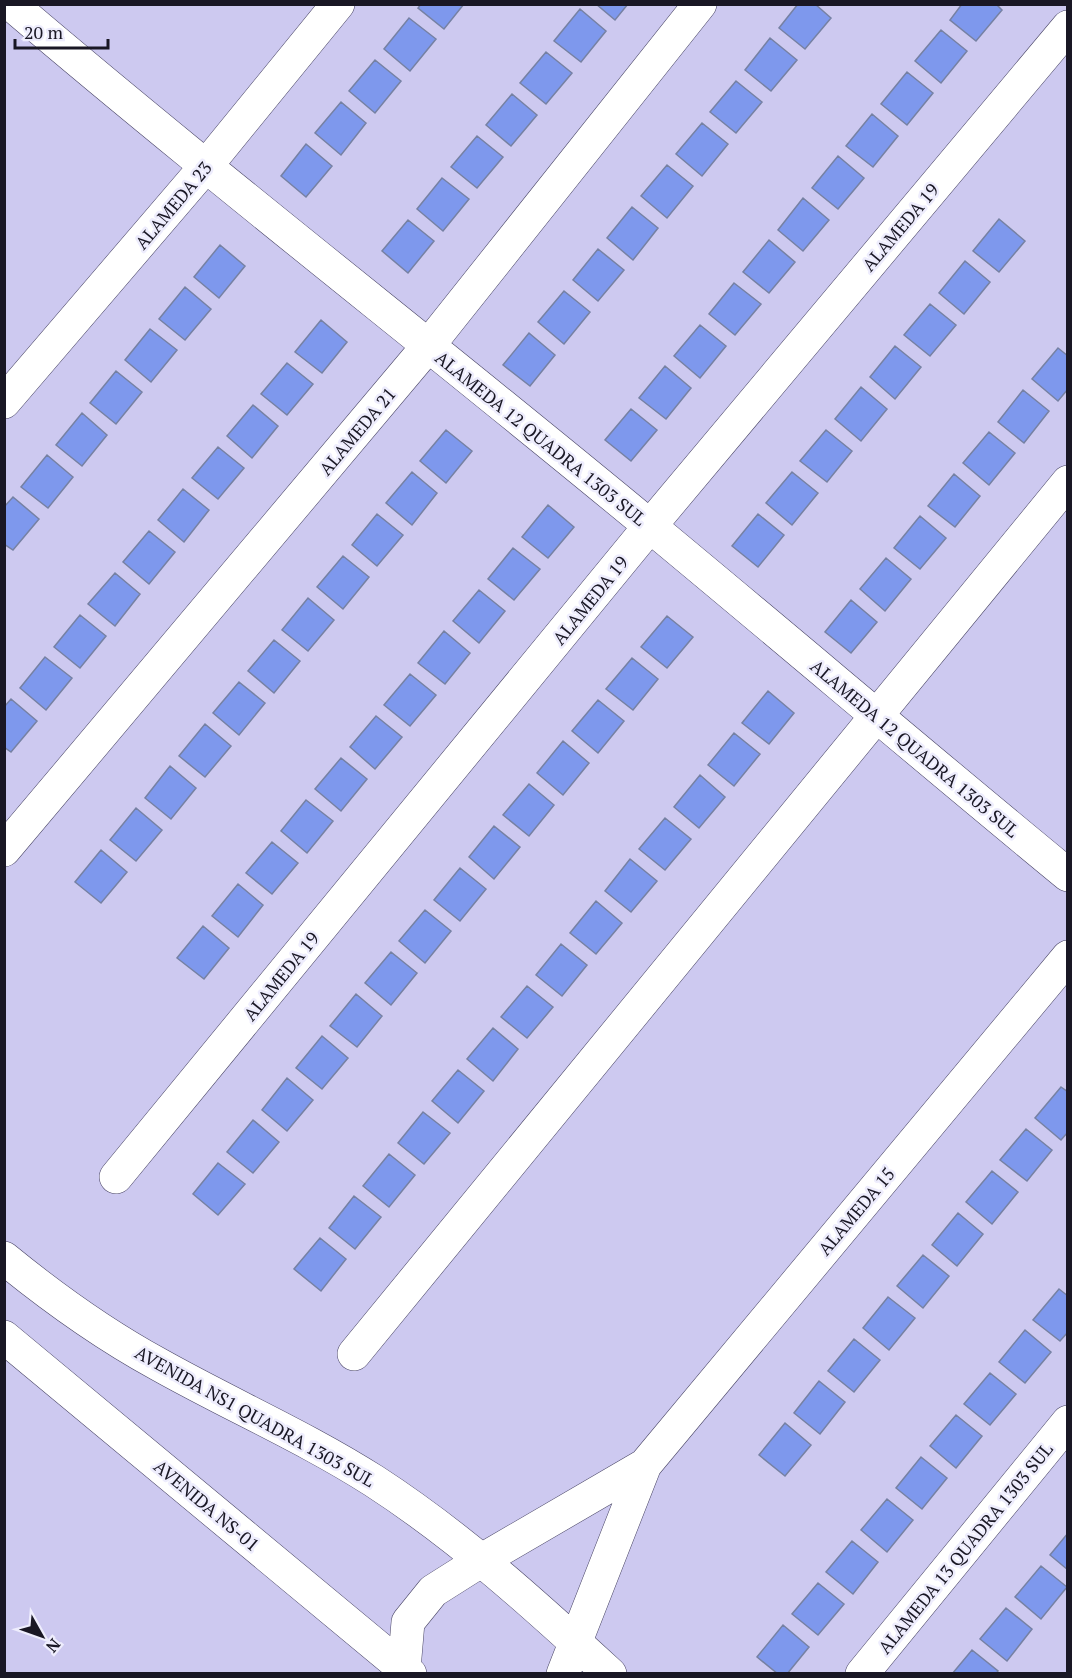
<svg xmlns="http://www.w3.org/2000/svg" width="1072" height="1678" viewBox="0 0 1072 1678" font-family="'PT Serif',serif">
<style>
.building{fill:#7e98ed;stroke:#7681a3;stroke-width:1.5}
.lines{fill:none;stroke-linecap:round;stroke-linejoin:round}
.minor-casing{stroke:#484464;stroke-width:34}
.minor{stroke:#fff;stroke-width:33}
.labels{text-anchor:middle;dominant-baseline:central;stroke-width:5;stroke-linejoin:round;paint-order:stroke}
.street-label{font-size:18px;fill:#191724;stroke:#eeedfd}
</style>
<rect width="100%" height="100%" fill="#cdc9f0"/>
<path class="building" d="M421,4h43l-20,25 -26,-21z
M596,4h32l-13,16z
M798,4h17l16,14 -26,31 -26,-21z
M962,4h34l6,6 -26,31 -26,-21z
M580,9l26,22 -25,31 -27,-21z
M409,18l27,21 -26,32 -26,-22z
M941,30l26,21 -26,32 -26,-22z
M770,38l27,22 -26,31 -26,-21z
M546,52l26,21 -26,31 -26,-21z
M375,60l26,21 -26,32 -26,-22z
M907,72l26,21 -26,32 -26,-21z
M736,81l26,21 -26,31 -26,-21z
M512,94l25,21 -26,31 -25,-21z
M341,102l25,21 -25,32 -26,-22z
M872,114l26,22 -25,31 -27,-21z
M702,123l26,21 -26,32 -26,-22z
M477,136l26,21 -26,31 -26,-21z
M306,144l26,22 -26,31 -25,-21z
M838,156l26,22 -26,31 -26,-21z
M667,165l26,21 -26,32 -26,-22z
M442,178l27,21 -26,32 -26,-22z
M803,198l26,22 -26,31 -25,-21z
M632,207l26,21 -25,32 -26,-22z
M999,219l26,22 -26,31 -26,-21z
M408,220l26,21 -26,32 -26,-22z
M769,240l26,22 -26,31 -26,-21z
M220,245l25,21 -26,32 -25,-21z
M598,249l26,21 -26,31 -25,-21z
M965,261l25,21 -26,32 -25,-21z
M734,283l27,21 -26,31 -26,-21z
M185,287l26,22 -26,31 -26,-21z
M564,291l26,21 -26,32 -26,-22z
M930,304l26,21 -26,31 -26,-21z
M321,320l26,22 -25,31 -27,-21z
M700,325l26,21 -26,32 -26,-22z
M150,329l27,21 -26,32 -26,-22z
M529,333l26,22 -25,31 -27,-21z
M895,346l26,21 -26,32 -25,-22z
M1058,348l10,8v33l-10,12 -26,-22z
M287,363l26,21 -26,31 -26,-21z
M665,366l26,22 -25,31 -27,-21z
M116,371l26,21 -26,32 -26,-21z
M861,387l26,22 -26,32 -26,-22z
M1023,390l26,21 -25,32 -26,-21z
M253,405l25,21 -26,32 -25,-22z
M631,409l26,21 -26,31 -26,-21z
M82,413l25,22 -25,31 -26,-21z
M446,430l26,21 -26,32 -26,-22z
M826,430l26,21 -25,31 -27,-21z
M989,432l26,21 -26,32 -26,-22z
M218,447l26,21 -26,31 -26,-21z
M47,455l26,22 -25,31 -27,-21z
M412,472l25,21 -25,32 -26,-22z
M792,472l26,21 -26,32 -26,-22z
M954,474l26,22 -25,31 -27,-21z
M183,489l26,21 -25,32 -26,-22z
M13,497l26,22 -26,31 -9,-6v-37z
M548,505l26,22 -26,31 -26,-21z
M377,514l26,21 -26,31 -25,-21z
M758,514l26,21 -26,32 -26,-21z
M920,516l26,22 -26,31 -26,-21z
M149,531l26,21 -26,32 -26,-22z
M513,548l27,21 -26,31 -26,-21z
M343,556l26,21 -26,32 -26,-22z
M886,558l25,21 -26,32 -25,-22z
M115,573l25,21 -25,32 -27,-22z
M479,590l26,21 -26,32 -26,-22z
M308,598l26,22 -26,31 -26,-21z
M851,600l26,22 -26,31 -26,-21z
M80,615l26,21 -26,32 -26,-21z
M667,616l26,21 -26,31 -26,-21z
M444,631l26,22 -25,31 -27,-21z
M274,640l26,21 -26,32 -26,-22z
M45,657l27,21 -26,32 -26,-22z
M632,658l26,21 -25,31 -27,-21z
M410,674l26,21 -26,31 -26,-21z
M239,682l26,21 -26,32 -26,-22z
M768,691l26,22 -25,31 -27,-21z
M11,699l26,22 -26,31 -7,-5v-40z
M598,700l26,21 -26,32 -26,-22z
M376,716l26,21 -27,32 -25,-22z
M205,724l26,22 -26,31 -26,-21z
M734,733l26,21 -26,32 -26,-21z
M563,741l26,22 -26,32 -26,-22z
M341,758l26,21 -26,32 -26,-22z
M170,766l26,22 -25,31 -26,-21z
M700,775l25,22 -26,31 -25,-21z
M529,784l25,21 -25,31 -26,-21z
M306,800l27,21 -26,32 -26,-22z
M136,808l26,22 -26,31 -26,-21z
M665,818l26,21 -26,31 -26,-21z
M494,826l26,21 -26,32 -25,-22z
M272,842l26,21 -26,31 -26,-21z
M101,850l26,22 -26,31 -26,-21z
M630,859l27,22 -26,31 -26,-21z
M460,868l26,21 -26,32 -26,-21z
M238,884l25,21 -25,32 -26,-21z
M596,901l26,22 -26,31 -26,-21z
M425,910l26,21 -26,32 -26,-22z
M203,926l26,22 -25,31 -27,-21z
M561,944l26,21 -25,31 -26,-21z
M391,952l26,21 -26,32 -26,-22z
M527,986l26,21 -26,31 -26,-21z
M356,994l26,22 -25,31 -27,-21z
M493,1028l25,21 -25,32 -26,-22z
M322,1036l26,22 -26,31 -26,-21z
M458,1070l26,21 -26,32 -26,-22z
M287,1078l26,22 -26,31 -25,-21z
M1061,1087l7,5v40l-7,8 -26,-22z
M423,1112l27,21 -26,31 -26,-21z
M253,1120l26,22 -26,31 -26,-21z
M1026,1129l26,21 -25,31 -27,-21z
M389,1154l26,21 -26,32 -26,-21z
M218,1163l27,21 -27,31 -25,-21z
M992,1171l26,21 -26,32 -26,-22z
M354,1196l27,21 -26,32 -26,-21z
M958,1213l25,21 -26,32 -25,-21z
M320,1238l26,21 -25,32 -27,-22z
M923,1255l26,21 -26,32 -26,-22z
M1059,1289l9,7v36l-8,9 -27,-21z
M888,1297l27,21 -26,32 -26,-22z
M1025,1330l26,22 -26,31 -26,-21z
M854,1339l26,21 -26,32 -26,-21z
M990,1373l26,21 -26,31 -26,-21z
M819,1381l26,21 -25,32 -26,-21z
M956,1415l26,21 -26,32 -26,-22z
M785,1423l26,22 -26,31 -26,-21z
M921,1457l26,21 -25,31 -26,-21z
M887,1499l26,21 -26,32 -26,-22z
M1068,1533v37l-18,-15z
M852,1541l26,21 -25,32 -27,-22z
M1041,1566l26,21 -26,32 -26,-22z
M818,1583l26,21 -26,31 -26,-21z
M1006,1608l26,21 -25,32 -27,-22z
M783,1625l26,22 -22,27h-9l-21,-17z
M972,1650l26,21 -2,3h-44z"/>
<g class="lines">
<defs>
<path id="minor" d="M11,4c210,179 428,347 640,523 139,115 277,233 417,348
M4,402l202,-236 132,-162
M4,850l424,-504 272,-342
M116,1177l534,-651 418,-499
M4,1258c49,40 99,76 154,106 71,40 147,73 216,117 85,55 161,124 236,193
M4,1337l406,337
M354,1354l714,-872
M404,1669l4,-47 25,-31 49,-31 163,-95
M563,1674l82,-209 423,-508
M862,1674l206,-252"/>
</defs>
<use href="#minor" class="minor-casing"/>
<use href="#minor" class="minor"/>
</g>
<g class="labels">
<g class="street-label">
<text transform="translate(173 205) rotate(-50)">ALAMEDA 23</text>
<text transform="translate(900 227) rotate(-50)">ALAMEDA 19</text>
<text transform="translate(357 431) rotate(-50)">ALAMEDA 21</text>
<text transform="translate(541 438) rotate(39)">ALAMEDA 12 QUADRA 1303 SUL</text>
<text transform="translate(590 600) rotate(-51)">ALAMEDA 19</text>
<text transform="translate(915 748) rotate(40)">ALAMEDA 12 QUADRA 1303 SUL</text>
<text transform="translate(281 976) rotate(-51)">ALAMEDA 19</text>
<text transform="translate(856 1211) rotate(-50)">ALAMEDA 15</text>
<text transform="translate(255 1416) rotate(29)">AVENIDA NS1 QUADRA 1303 SUL</text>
<text transform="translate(207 1505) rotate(40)">AVENIDA NS-01</text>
<text transform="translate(965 1548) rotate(-51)">ALAMEDA 13 QUADRA 1303 SUL</text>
</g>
</g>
<rect width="1072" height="1678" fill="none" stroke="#191724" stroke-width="12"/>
<g transform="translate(42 1636) rotate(130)" stroke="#eeedfd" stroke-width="4.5" paint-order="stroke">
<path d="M0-4.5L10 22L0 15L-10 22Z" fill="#191724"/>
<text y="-9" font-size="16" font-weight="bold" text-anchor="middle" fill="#191724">N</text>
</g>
<path d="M15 39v9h93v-9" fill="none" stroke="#191724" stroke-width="3"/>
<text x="24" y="39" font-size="18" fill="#191724" stroke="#eeedfd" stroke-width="4.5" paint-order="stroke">20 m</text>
</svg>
